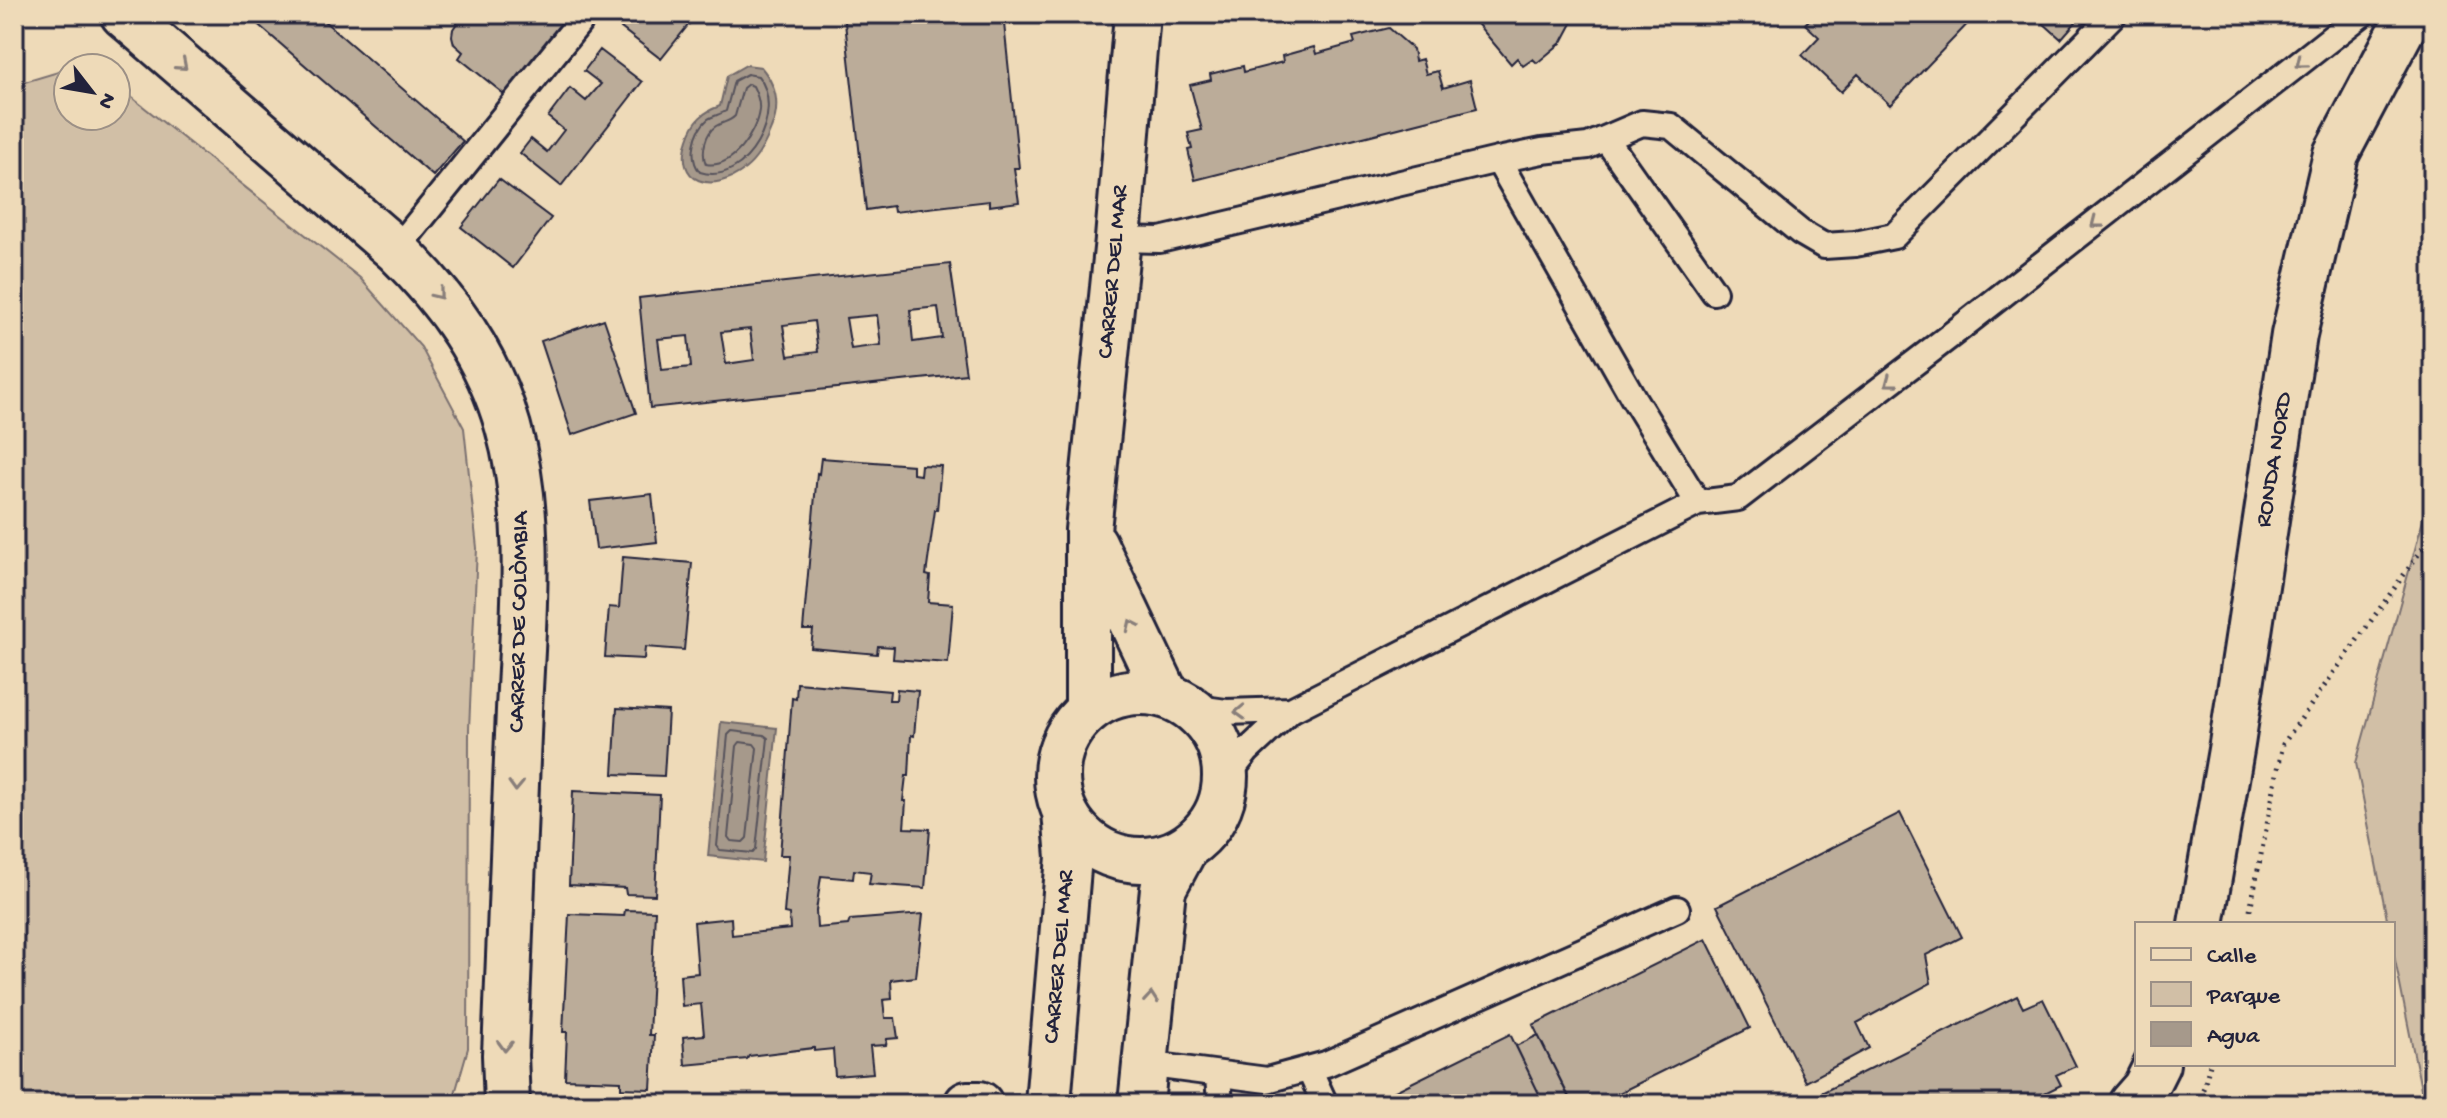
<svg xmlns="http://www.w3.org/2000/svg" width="2447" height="1118" viewBox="0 0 2447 1118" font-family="'Gochi Hand',sans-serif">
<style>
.green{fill:#d1bfa6;stroke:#7a7070;stroke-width:2}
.water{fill:#a6998b;stroke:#71696b;stroke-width:2}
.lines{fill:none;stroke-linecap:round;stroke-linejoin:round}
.shore{stroke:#57525b;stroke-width:2}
.building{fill:#bbac99;stroke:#22223b;stroke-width:2;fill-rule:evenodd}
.lane-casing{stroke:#22223b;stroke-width:30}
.street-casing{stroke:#22223b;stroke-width:50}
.secondary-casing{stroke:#22223b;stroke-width:50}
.path{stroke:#22223b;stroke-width:5;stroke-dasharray:2 6;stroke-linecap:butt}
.lane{stroke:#eedab8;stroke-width:24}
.street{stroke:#eedab8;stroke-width:44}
.secondary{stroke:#eedab8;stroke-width:44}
.oneway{stroke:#887e7a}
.labels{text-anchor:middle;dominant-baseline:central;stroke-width:6;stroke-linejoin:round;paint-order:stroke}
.street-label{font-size:24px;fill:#22223b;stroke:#eedab8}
</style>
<rect width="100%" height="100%" fill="#eedab8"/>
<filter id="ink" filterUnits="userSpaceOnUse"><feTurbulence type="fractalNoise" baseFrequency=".0125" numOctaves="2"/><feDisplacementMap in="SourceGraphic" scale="16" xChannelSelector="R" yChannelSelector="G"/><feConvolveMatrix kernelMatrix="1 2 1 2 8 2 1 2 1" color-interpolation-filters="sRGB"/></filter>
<g filter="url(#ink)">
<path class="green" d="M68,69v47h48v-31l244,193 61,69 43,81 13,120 -8,181 -1,319 -14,49 -8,7h-432v-1010l4,-10z
M2433,484v620h-9l-31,-154v-26h-5l-32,-161z"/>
<path class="water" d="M746,65l15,2c16,19 20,39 10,62 -6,16 -13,30 -26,40 -32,25 -72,15 -57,-30 6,-19 15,-27 32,-33l7,-30z
M721,722l56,6 -14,134 -55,-6z"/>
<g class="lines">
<path class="shore" d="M747,74l11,2c29,35 -11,111 -58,96 -12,-14 -6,-41 8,-53 5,-3 13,-5 18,-8l8,-30z
M748,84l5,2c4,8 7,16 6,24 -3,24 -27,59 -53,54 -5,-11 -1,-31 10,-38 7,-4 13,-4 19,-10l8,-28z
M732,731l32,4 4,3 -12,111 -3,4 -33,-3 -3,-4 11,-111z
M740,742l14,2 3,4 -10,90 -4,4 -12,-1 -3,-4 9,-91z"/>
</g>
<path class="building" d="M246,14h70l147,127 -30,35z
M463,14h23l5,4 4,-4h81l-67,84 -50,-40 4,-6 -9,-8 -2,-8 1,-7z
M631,14h5l8,8 6,-8h47l-36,45 -40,-31z
M844,14h159l16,154h-5l5,34 -30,4v-5l-95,11 -1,-6 -27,4z
M1469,14h108l-15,28 -25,21 -4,-4 -10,7 -6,-8 -6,6z
M1815,14h162l-87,91 -32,-31 -17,18 -39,-37 17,-18 -14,-13z
M2033,14h50l-22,25z
M1389,28l24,21 2,12 7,-2 4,15 12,-3 5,17 27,-8 7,28 -282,72 -7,-30 4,-1 -4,-16 14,-3 -12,-45 21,-5 -1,-6 33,-8 1,6 39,-10 -1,-6 32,-9 2,7 39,-11 -2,-6z
M600,50l42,32 -81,104 -41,-33 11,-14 16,13 17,-22 -16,-13 22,-29 16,13 15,-17 -17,-13z
M499,179l52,39 -38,50 -52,-41z
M950,264l16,110 -316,34 -11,-110zM938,307l4,31 -29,4 -3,-32zM877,315l4,30 -30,4 -5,-31zM814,321l4,31 -30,4 -5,-31zM750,329l4,31 -28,4 -5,-32zM688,336l3,31 -29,3 -4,-31z
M604,319l32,94 -64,22 -31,-94z
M821,458l92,7v9l7,1 1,-10 20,1 -4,44h-2l-9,65 4,1 -2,26 25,2 -5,59 -55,-4 1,-12 -16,-1 -1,8 -66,-6 2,-18h-10l14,-157 2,1z
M652,494l5,48 -61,7 -6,-48z
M623,557l69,6 -8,87 -39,-3 -1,12 -39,-2 4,-50 10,1z
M797,683l93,8 -1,9h7l1,-11 21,2 -4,45 -3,-1 -2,41h-3l-3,25h3l-2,27 26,1 -5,59 -56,-4 2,-12 -17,-2 -1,9 -32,-3 -5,35 1,17 31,-3 2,-5 73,-6 -7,63 -25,3 1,19 -9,1 2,18h10l3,20 -11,1 -1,6 -16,1 3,27 -38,3 -2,-27 -19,2v-3l-65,8 -2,3 -62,6 -2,-28 21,-2 -3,-31 -19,2 -2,-31 18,-2 -4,-51 37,-4 1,17 58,-6 -1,-15 -5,-1 5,-58h-9l12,-157 4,1z
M617,708l51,3 -4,65 -51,-2z
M573,791l87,4 -5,100 -29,-1 -1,-6 -56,-3z
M1900,813l62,124 -36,18 5,28 -74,40 12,25 -63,34 -89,-176z
M625,910l30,1 -6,124h5l-3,54 -30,-1v-7l-56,-2 2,-47h-4l6,-118 55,2z
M1706,939l44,89 -153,76h-25l-39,-79z
M2017,996l6,12 20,-9 33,67 -20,9 5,10 -39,19h-223z
M1510,1034l34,70h-175z
M1538,1035l31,62 -14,7h-11l-28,-58z"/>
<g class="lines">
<defs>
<path id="lane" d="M1606,139l108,153
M1118,239l42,1 338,-80 44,-9 46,-5 54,-23 29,3 129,106 24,14 31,-2 39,-8 220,-222
M396,250l190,-236
M1698,503l40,-5 217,-166 407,-318
M1190,707l36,5 65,-2
M1226,778l21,-27 44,-41 407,-207 -64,-104 -136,-239
M1145,1064l122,16 59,-16 351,-155
M1309,1069l16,35
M1218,1076l2,28"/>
<path id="street" d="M123,14l273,236c52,51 92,106 112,177 26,91 15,189 11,283 -4,115 -9,230 -14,345l2,49"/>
<path id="secondary" d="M1094,543l72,152
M1057 776a84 84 0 1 1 168 0a84 84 0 1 1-168 0Z
M1088,711v-181l30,-291 19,-225
M2201,924l31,-180 62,-409 42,-181 74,-140
M1048,1103l21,-246 -4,-45
M967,1104h13
M1141,1104l22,-215 22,-41
M2131,1104l14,-16 12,-24"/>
</defs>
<use href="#lane" class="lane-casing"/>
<use href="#street" class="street-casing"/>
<use href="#secondary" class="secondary-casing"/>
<path class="path" d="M2250,910l33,-166 150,-210
M2196,1104l8,-17 6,-23"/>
<use href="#lane" class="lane"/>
<use href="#street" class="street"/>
<use href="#secondary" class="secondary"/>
</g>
<defs><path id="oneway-chevron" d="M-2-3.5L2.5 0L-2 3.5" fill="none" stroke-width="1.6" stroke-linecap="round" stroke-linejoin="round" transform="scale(2)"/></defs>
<g class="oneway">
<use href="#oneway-chevron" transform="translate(2301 63) rotate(141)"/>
<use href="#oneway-chevron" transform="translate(182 65) rotate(41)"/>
<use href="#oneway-chevron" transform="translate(2096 223) rotate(142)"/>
<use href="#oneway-chevron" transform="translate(438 294) rotate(51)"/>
<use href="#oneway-chevron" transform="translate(1890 382) rotate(143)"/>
<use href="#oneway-chevron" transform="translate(1132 625) rotate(-115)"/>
<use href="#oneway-chevron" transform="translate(1240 712) rotate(178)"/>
<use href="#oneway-chevron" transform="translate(516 786) rotate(92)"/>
<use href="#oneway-chevron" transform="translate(1151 998) rotate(-85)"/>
<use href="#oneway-chevron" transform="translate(505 1046) rotate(92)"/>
</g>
</g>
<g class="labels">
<g class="street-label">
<text transform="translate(1114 272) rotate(-85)">CARRER DEL MAR</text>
<text transform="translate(2275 460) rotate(-81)">RONDA NORD</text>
<text transform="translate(520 622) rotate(-89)">CARRER DE COLÒMBIA</text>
<text transform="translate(1060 957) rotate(-85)">CARRER DEL MAR</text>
</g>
</g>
<rect width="2447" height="1118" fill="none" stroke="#eedab8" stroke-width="48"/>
<rect x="24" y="24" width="2399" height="1070" fill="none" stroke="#22223b" stroke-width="3" filter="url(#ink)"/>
<rect x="2135" y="922" width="260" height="144" fill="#eedab8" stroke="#9c9086" stroke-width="2"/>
<rect x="2151" y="948" width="40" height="12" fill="#eedab8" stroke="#9c9086" stroke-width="2"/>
<text x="2207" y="962" font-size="24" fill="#22223b">Calle</text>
<rect x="2151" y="982" width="40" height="24" fill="#d1bfa6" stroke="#9c9086" stroke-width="2"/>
<text x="2207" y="1002" font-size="24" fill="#22223b">Parque</text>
<rect x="2151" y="1022" width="40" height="24" fill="#a6998b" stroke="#9c9086" stroke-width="2"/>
<text x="2207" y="1042" font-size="24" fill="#22223b">Agua</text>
<g transform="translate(92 92) rotate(121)"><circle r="38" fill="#eedab8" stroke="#9c9086" stroke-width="2"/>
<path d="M0-6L14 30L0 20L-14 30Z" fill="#22223b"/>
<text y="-12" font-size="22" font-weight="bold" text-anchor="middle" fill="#22223b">N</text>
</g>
</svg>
